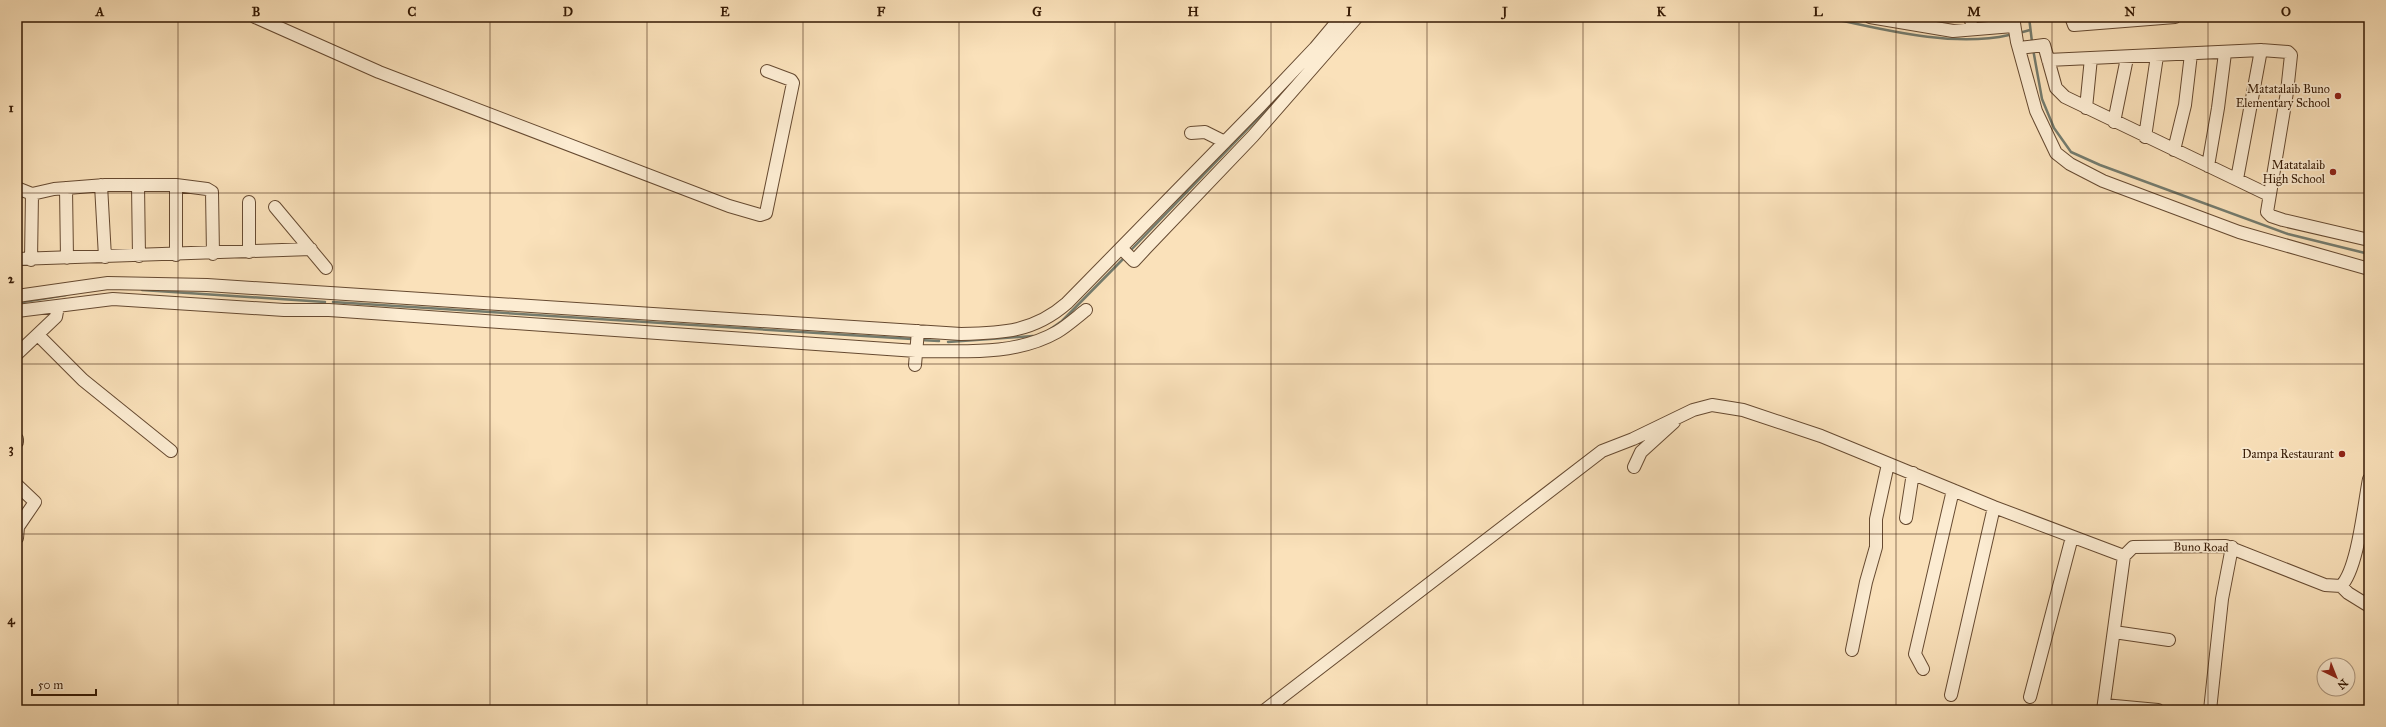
<svg xmlns="http://www.w3.org/2000/svg" width="2386" height="727" viewBox="0 0 2386 727" font-family="'IM FELL Great Primer',serif">
<style>
.lines{fill:none;stroke-linecap:round;stroke-linejoin:round}
.stream{stroke:#747b6d;stroke-width:2.5}
.minor-casing{stroke:#664a31;stroke-width:14}
.minor{stroke:#fcecd2;stroke-width:12}
.grid{fill:none;stroke:#341803;stroke-width:1;stroke-opacity:0.55}
.poi-dot{fill:#8f2418;stroke:#fcecd2;stroke-width:1.5}
.labels{text-anchor:middle;dominant-baseline:central;stroke-width:3.5;stroke-linejoin:round;paint-order:stroke}
.poi-label{font-size:12px;fill:#341803;stroke:#fcecd2;text-anchor:end}
.street-label{font-size:12px;fill:#341803;stroke:#fcecd2}
.neatline{fill:none;stroke:#341803;stroke-width:1.5}
.grid-label{font-size:13px;text-anchor:middle;font-weight:bold;fill:#341803}
</style>
<rect width="100%" height="100%" fill="#fae1ba"/>
<filter id="stains"><feTurbulence type="fractalNoise" baseFrequency=".005" numOctaves="4"/><feColorMatrix values="0 0 0 0 .2 0 0 0 0 .09 0 0 0 0 .02 0 0 0 .5 -.17"/></filter>
<radialGradient id="worn" r=".72"><stop offset=".6" stop-color="#630" stop-opacity="0"/><stop offset="1" stop-color="#630" stop-opacity=".3"/></radialGradient>
<g class="lines">
<path class="stream" d="M1825,17c56,12 127,31 184,18
M2029,17l3,25
M2019,33l11,-3
M2033,49l9,50 12,29 17,24 29,13 188,69 81,20
M1131,250l158,-164
M142,290l183,12
M333,302l579,37
M17,303l49,-8
M1049,330l13,-9 62,-63
M920,340l19,1
M948,342l85,-6"/>
<defs>
<path id="minor" d="M255,17l124,55 350,134 31,9 6,-2 27,-130 -2,-3 -24,-9
M1870,17l83,14 60,-5
M2013,17l4,25 19,69 20,42 14,11 33,17 136,51 130,37
M2071,17l3,8 101,-8
M1971,21v-4
M2019,48l25,-3 12,43 9,9 204,98
M2048,60l213,-10 27,2 3,3 -4,37 -20,120 4,4 12,4 86,20
M2086,108l5,-50
M2114,122l13,-64
M1191,133l14,-1 20,10
M2145,137l12,-81
M2174,150l11,-45 6,-51
M2208,166l10,-58 7,-55
M2237,179l24,-129
M101,185l4,72
M138,185l1,71
M176,185l31,4 5,3 1,62
M17,188l15,6 22,-5 51,-4h71v70
M66,188l1,70
M275,207l51,61
M1121,248l13,13 12,-13 107,-112 104,-119
M249,252v-50
M17,259l294,-10
M31,260l1,-66
M17,296l91,-13 99,2 754,49c42,-1 73,-2 106,-31l193,-197 55,-58 26,-31
M17,311l96,-12 171,11h45l587,41c47,0 99,5 141,-19 10,-6 20,-15 29,-22
M38,335l45,45 88,71
M17,354l39,-37 2,-11
M915,365l3,-34
M17,439v3
M1634,467l7,-15 33,-30
M17,485l18,17 -17,25 -1,11
M1906,518l7,-45
M2341,586l7,7 21,13
M2114,632l55,8
M1852,650l14,-68 10,-35v-28l12,-55
M1923,669l-8,-15 38,-164
M1951,695l43,-188
M2030,697l42,-160
M2104,705l54,5
M1265,710l337,-259 31,-12 60,-29 19,-5 31,5 78,26 173,71 130,49
M2103,710l21,-154 9,-9 93,-1 99,39 16,1c17,-17 23,-82 28,-107
M2210,710l12,-111 10,-52"/>
</defs>
<use href="#minor" class="minor-casing"/>
<use href="#minor" class="minor"/>
</g>
<path class="grid" d="M178,17v693M334,17v693M490,17v693M647,17v693M803,17v693M959,17v693M1115,17v693M1271,17v693M1427,17v693M1583,17v693M1739,17v693M1896,17v693M2052,17v693M2208,17v693M17,193h2352M17,364h2352M17,534h2352"/>
<g class="poi-dot">
<circle cx="2338" cy="96" r="4"/>
<circle cx="2333" cy="172" r="4"/>
<circle cx="2342" cy="454" r="4"/>
</g>
<g class="labels">
<g class="poi-label">
<text x="2330" y="89">Matatalaib Buno<tspan x="2330" dy="14">Elementary School</tspan></text>
<text x="2325" y="165">Matatalaib<tspan x="2325" dy="14">High School</tspan></text>
<text x="2334" y="454">Dampa Restaurant</text>
</g>
<g class="street-label">
<text transform="translate(2201 547) rotate(1)">Buno Road</text>
</g>
</g>
<rect width="2386" height="727" fill="none" stroke="#fae1ba" stroke-width="44"/>
<g transform="translate(2336 677) rotate(137)"><circle r="19" fill="#fcecd2" stroke="#ac977f"/>
<path d="M0-3L7 15L0 10L-7 15Z" fill="#8f2418"/>
<text y="-6" font-size="11" font-weight="bold" text-anchor="middle" fill="#341803">N</text>
</g>
<path d="M32 689v6h64v-6" fill="none" stroke="#341803" stroke-width="2"/>
<text x="38" y="689" font-size="12" fill="#341803" stroke="#fcecd2" stroke-width="3" paint-order="stroke">50 m</text>
<rect x="22" y="22" width="2342" height="683" class="neatline"/>
<g class="grid-label">
<text x="100" y="16">A</text>
<text x="256" y="16">B</text>
<text x="412" y="16">C</text>
<text x="568" y="16">D</text>
<text x="725" y="16">E</text>
<text x="881" y="16">F</text>
<text x="1037" y="16">G</text>
<text x="1193" y="16">H</text>
<text x="1349" y="16">I</text>
<text x="1505" y="16">J</text>
<text x="1661" y="16">K</text>
<text x="1818" y="16">L</text>
<text x="1974" y="16">M</text>
<text x="2130" y="16">N</text>
<text x="2286" y="16">O</text>
<text x="11" y="112">1</text>
<text x="11" y="283">2</text>
<text x="11" y="453">3</text>
<text x="11" y="624">4</text>
</g>
<rect width="100%" height="100%" filter="url(#stains)"/>
<rect width="100%" height="100%" fill="url(#worn)"/>
</svg>
